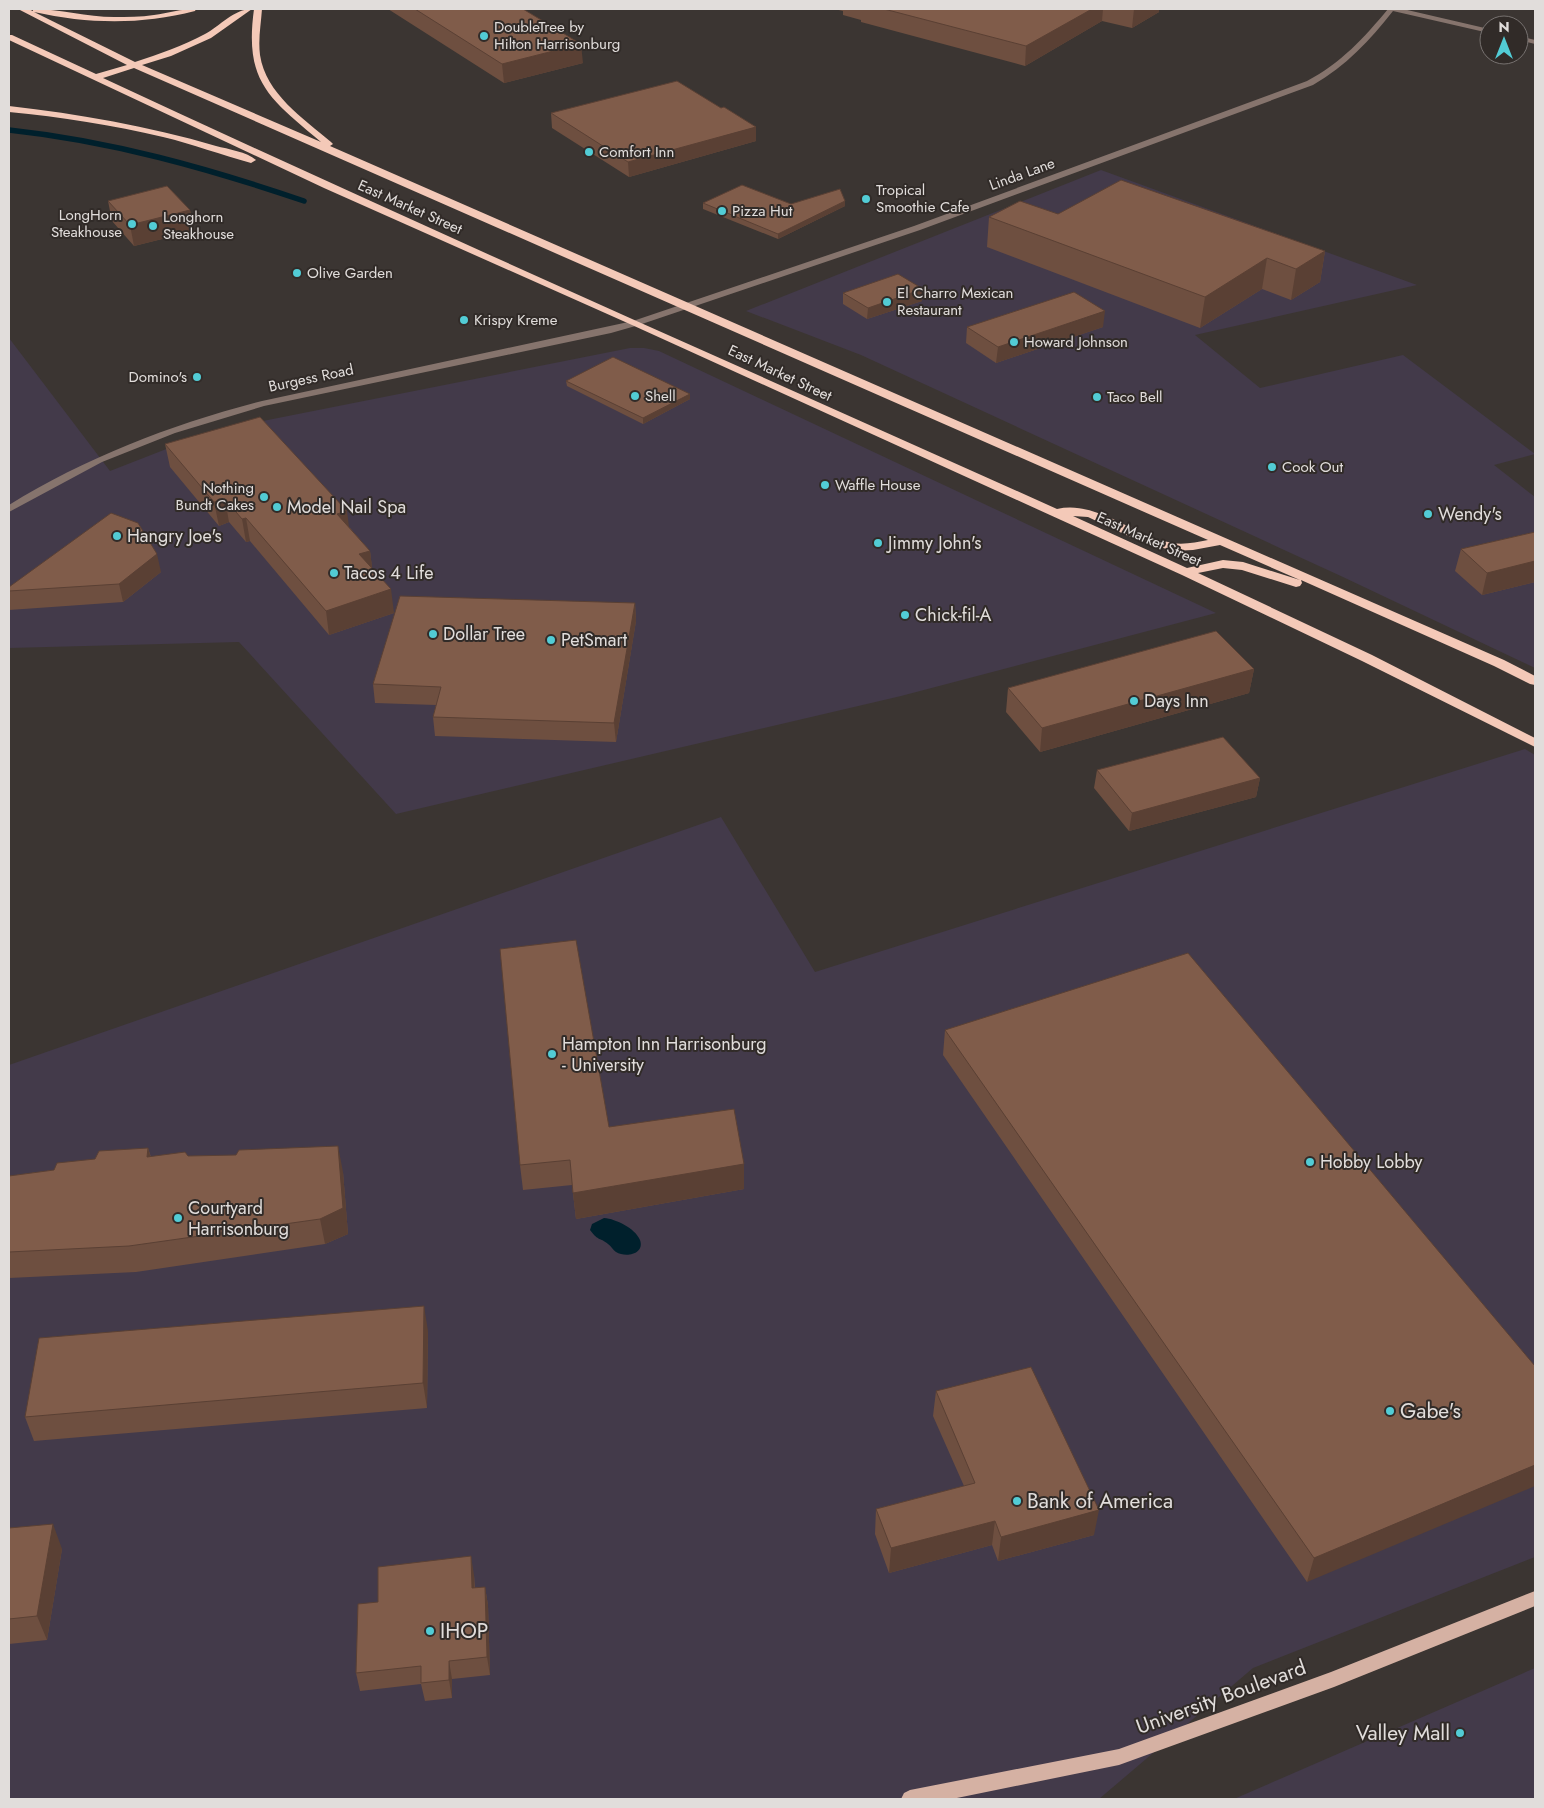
<svg xmlns="http://www.w3.org/2000/svg" width="1544" height="1808" viewBox="0 0 1544 1808" font-family="Jost,sans-serif">
<style>
.commercial{fill:#433a4a}
.water{fill:#00202c}
.lines{fill:none;stroke-linecap:round;stroke-linejoin:round}
.stream{stroke:#00202c;stroke-width:5.5}
.minor{fill:#86746d;fill-rule:evenodd}
.major{fill:#d5b1a3;fill-rule:evenodd}
.highway{fill:#f4c9b8;fill-rule:evenodd}
.wall{fill:#6e4f40}
.shaded-wall{fill:#5a4034}
.building{fill:#805c4a;stroke:#5a4034}
.poi-dot{fill:#52ccd5;stroke:#312b28;stroke-width:2}
.labels{text-anchor:middle;dominant-baseline:central;stroke-width:4;stroke-linejoin:round;paint-order:stroke}
.far-poi-label{font-size:15px;fill:#e1dddb;stroke:#312b28;text-anchor:start}
.far-street-label{font-size:15px;fill:#e1dddb;stroke:#312b28}
.poi-label{font-size:18px;fill:#e1dddb;stroke:#312b28;text-anchor:start}
.near-poi-label{font-size:21px;fill:#e1dddb;stroke:#312b28;text-anchor:start}
.near-street-label{font-size:21px;fill:#e1dddb;stroke:#312b28}
</style>
<rect width="100%" height="100%" fill="#3b3532"/>
<path class="commercial" d="M1101,170l316,115 -222,50 65,53 143,-33 132,99 -41,11 41,32v171l-192,-91 -482,-222 -115,-44z
M9,338l101,133 82,-32 51,-14 387,-77h14l15,3 557,262 -315,83 -505,118 -157,-172 -230,6z
M1525,749l10,6v802l-282,111 -154,131h-1090v-734l712,-248 94,155z
M1535,1668v131h-301z"/>
<path class="water" d="M604,1218c12,1 31,10 36,22 5,14 -14,18 -24,12 -3,-2 -5,-6 -8,-8 -8,-7 -9,-2 -18,-14l2,-6z"/>
<g class="lines">
<path class="stream" d="M9,130c102,11 198,38 295,71"/>
<path class="minor" d="M1388,9h15l86,20v4l-96,-22c-23,29 -47,55 -80,74l-393,145 -281,95 -28,8 -347,73 -89,27 -73,29 -93,50v-7c78,-48 164,-81 253,-104l371,-80 281,-95 393,-145c34,-18 57,-43 81,-72z
M1519,36l16,4v4l-16,-4z"/>
<path class="major" d="M1535,1591v15l-201,81 -215,78 -167,34h-51l3,-6 6,-3 209,-41 212,-77z"/>
<path class="highway" d="M18,9h10l5,2v-2c27,0 54,8 81,8 13,0 27,0 40,-2 14,-2 27,-6 42,-6l-1,2c-54,14 -107,13 -161,1l101,50c24,-8 48,-16 70,-28 15,-8 29,-25 47,-25l-41,29 -40,18 -29,9 179,77c-52,-44 -77,-60 -67,-133h8c-1,15 -4,30 -2,46 6,39 43,63 71,87l2,2 -3,2 1174,514 31,16v9l-5,-1 -36,-18 -193,-86 1,3 -2,3 -4,1 -54,-17 -19,-2 -25,5 174,82 163,83v9l-173,-86 -180,-86 -550,-250 -308,-137 -315,-148v-5h3l84,39 31,-9zM134,68l1074,472c-11,2 -24,5 -35,3 -39,-6 -75,-43 -116,-34 -318,-143 -637,-283 -954,-431zM1073,516l15,1 38,18 46,16 21,-1 27,-5 80,35 -57,-18 -20,-2 -36,8z
M9,106c70,8 139,20 207,40 12,3 31,6 40,14l-5,3c-30,-8 -58,-19 -88,-26 -50,-12 -102,-20 -154,-25z"/>
</g>
<path class="wall" d="M388,9h135l60,54 -79,20z
M834,9h325v3l-27,16 -30,-7 -77,45 -164,-44v-2l-18,-5v-4z
M551,113l205,28 -127,36 -77,-49z
M108,201l82,9 4,21 -60,15 -22,-25z
M845,201v5l-67,33 -75,-30v-6l88,1z
M1058,214l267,37 -5,31 -29,18 -29,-11 -62,39 -213,-81 2,-30z
M843,293l79,8 -55,18 -24,-15z
M967,327h136l-107,36 -30,-20z
M566,381l124,18 -47,25 -76,-38z
M165,444l185,84 20,23 2,17 22,45 -65,22 -79,-94 -4,1 -17,-20 -10,4 -49,-59z
M1535,532v50l-53,13 -27,-24 6,-22z
M161,572l-38,30 -114,8v-23z
M635,603l1,18 -20,121 -181,-6 -2,-19 3,-12 -61,-2 -2,-19z
M1254,669l-5,24 -209,59 -34,-40 2,-24z
M1097,770l163,8 -4,19 -127,34 -35,-43z
M945,1030l590,336 -228,216 -364,-527z
M609,1127l135,62 -168,30 -4,-34 -49,5 -3,-25z
M148,1148l3,9 37,-1 155,16 5,62 -23,10 -189,28 -127,6v-102l45,-6 41,-11z
M428,1331l-1,77 -393,33 -9,-24z
M936,1391l158,144 -96,26 -6,-16 -103,28 -14,-39 1,-25 88,-23 -31,-70z
M9,1528l53,21 -15,91 -38,4z
M474,1575l1,13 10,-1 3,18 2,70 -38,4v19l-27,3 -4,-17 -61,7 -4,-18 22,-71z"/>
<path class="shaded-wall" d="M1092,9h11l-1,12 -77,45 1,-20z
M1134,9h25v3l-27,16z
M581,44l2,19 -79,20 -2,-19z
M756,127v14l-127,36 -1,-15z
M845,201v5l-67,33v-5z
M190,210l4,21 -60,15 -4,-21z
M1325,251l-5,31 -29,18 5,-31z
M1267,258l-5,31 -62,39 5,-31z
M923,289l-1,12 -55,18 1,-11z
M1105,311l-2,16 -107,36 2,-16z
M690,394v5l-47,25v-6z
M225,499l4,23 -10,4 -5,-24z
M347,511l3,24 -13,-21z
M246,518l4,23 -4,1 -4,-23z
M370,551l3,23 -14,-20z
M157,554l4,18 -38,30 -4,-18z
M1535,561v21l-53,13 5,-22z
M391,589l3,24 -65,22 -3,-24z
M635,603l1,18 -20,121 -2,-19z
M1254,669l-5,24 -209,59 2,-24z
M1260,778l-4,19 -127,34 3,-18z
M338,1146l5,26 5,62 -23,10 -5,-25z
M148,1148l7,25 -8,-16z
M744,1164v25l-168,30 -3,-26z
M424,1306l4,25 -1,77 -4,-25z
M1535,1465v21l-228,96 7,-24z
M1099,1510l-5,25 -96,26 3,-24z
M995,1521l-3,24 -103,28 2,-25z
M53,1524l9,25 -15,91 -10,-24z
M471,1556l3,19 1,31 -3,-18z
M485,1587l3,18 2,70 -3,-18z
M449,1661l3,18v19l-3,-18z"/>
<path class="building" d="M415,9h108l58,35 -79,20z
M884,9h208l-66,37z
M677,81l44,27 3,-1 32,20 -128,35 -77,-49z
M1121,180l204,71 -29,18 -29,-11 -62,39 -216,-80 31,-16 38,13z
M742,185l49,19 49,-15 5,12 -67,33 -75,-31z
M167,186l23,24 -60,15 -22,-24z
M898,274l25,15 -55,19 -25,-15z
M1074,292l31,19 -107,36 -31,-20z
M613,357l77,37 -47,24 -77,-37z
M260,417l87,94 -10,3 33,37 -11,3 32,35 -65,22 -80,-93 -4,1 -17,-20 -11,3 -49,-58z
M111,513l27,10 19,31 -38,30 -110,7v-4z
M1535,532v29l-48,12 -26,-24z
M400,596l235,7 -21,120 -181,-6 8,-30 -68,-3z
M1216,631l38,38 -212,59 -34,-40z
M1223,737l37,41 -128,35 -35,-43z
M576,940l33,187 125,-18 10,55 -171,29 -3,-33 -50,5 -20,-216z
M1188,953l347,413v99l-221,93 -369,-528z
M338,1146l5,62 -23,11 -191,27 -120,6v-76l45,-6 3,-7 38,-4 4,-8 49,-3 -1,9 38,-5 3,4 48,-1 3,-5z
M424,1306l-1,77 -398,34 14,-79z
M1031,1367l68,143 -98,27 -6,-16 -104,27 -15,-39 99,-26 -39,-92z
M53,1524l-16,92 -28,3v-91z
M471,1556l1,32 13,-1 2,70 -38,4v19l-28,3v-17l-65,7 2,-69 20,-2v-35z"/>
<g class="poi-dot">
<circle cx="484" cy="36" r="5"/>
<circle cx="589" cy="152" r="5"/>
<circle cx="866" cy="199" r="5"/>
<circle cx="722" cy="211" r="5"/>
<circle cx="132" cy="224" r="5"/>
<circle cx="153" cy="226" r="5"/>
<circle cx="297" cy="273" r="5"/>
<circle cx="887" cy="302" r="5"/>
<circle cx="464" cy="320" r="5"/>
<circle cx="1014" cy="342" r="5"/>
<circle cx="197" cy="377" r="5"/>
<circle cx="635" cy="396" r="5"/>
<circle cx="1097" cy="397" r="5"/>
<circle cx="1272" cy="467" r="5"/>
<circle cx="825" cy="485" r="5"/>
<circle cx="264" cy="497" r="5"/>
<circle cx="277" cy="507" r="5"/>
<circle cx="1428" cy="514" r="5"/>
<circle cx="117" cy="536" r="5"/>
<circle cx="878" cy="543" r="5"/>
<circle cx="334" cy="573" r="5"/>
<circle cx="905" cy="615" r="5"/>
<circle cx="433" cy="634" r="5"/>
<circle cx="551" cy="640" r="5"/>
<circle cx="1134" cy="701" r="5"/>
<circle cx="552" cy="1054" r="5"/>
<circle cx="1310" cy="1162" r="5"/>
<circle cx="178" cy="1218" r="5"/>
<circle cx="1390" cy="1411" r="5"/>
<circle cx="1017" cy="1501" r="5"/>
<circle cx="430" cy="1631" r="5"/>
<circle cx="1460" cy="1733" r="5"/>
</g>
<g class="labels">
<g class="far-poi-label">
<text x="494" y="27">DoubleTree by<tspan x="494" dy="17">Hilton Harrisonburg</tspan></text>
<text x="599" y="152">Comfort Inn</text>
<text x="876" y="190">Tropical<tspan x="876" dy="17">Smoothie Cafe</tspan></text>
<text x="732" y="211">Pizza Hut</text>
<text x="122" y="215" text-anchor="end">LongHorn<tspan x="122" dy="17">Steakhouse</tspan></text>
<text x="163" y="217">Longhorn<tspan x="163" dy="17">Steakhouse</tspan></text>
<text x="307" y="273">Olive Garden</text>
<text x="897" y="293">El Charro Mexican<tspan x="897" dy="17">Restaurant</tspan></text>
<text x="474" y="320">Krispy Kreme</text>
<text x="1024" y="342">Howard Johnson</text>
<text x="187" y="377" text-anchor="end">Domino's</text>
<text x="645" y="396">Shell</text>
<text x="1107" y="397">Taco Bell</text>
<text x="1282" y="467">Cook Out</text>
<text x="835" y="485">Waffle House</text>
<text x="254" y="488" text-anchor="end">Nothing<tspan x="254" dy="17">Bundt Cakes</tspan></text>
</g>
<g class="far-street-label">
<text transform="translate(1022 174) rotate(-20)">Linda Lane</text>
<text transform="translate(410 207) rotate(24)">East Market Street</text>
<text transform="translate(780 373) rotate(25)">East Market Street</text>
<text transform="translate(311 378) rotate(-12)">Burgess Road</text>
<text transform="translate(1149 539) rotate(24)">East Market Street</text>
</g>
<g class="poi-label">
<text x="287" y="507">Model Nail Spa</text>
<text x="1438" y="514">Wendy's</text>
<text x="127" y="536">Hangry Joe's</text>
<text x="888" y="543">Jimmy John's</text>
<text x="344" y="573">Tacos 4 Life</text>
<text x="915" y="615">Chick-fil-A</text>
<text x="443" y="634">Dollar Tree</text>
<text x="561" y="640">PetSmart</text>
<text x="1144" y="701">Days Inn</text>
<text x="562" y="1044">Hampton Inn Harrisonburg<tspan x="562" dy="21">- University</tspan></text>
<text x="1320" y="1162">Hobby Lobby</text>
<text x="188" y="1208">Courtyard<tspan x="188" dy="21">Harrisonburg</tspan></text>
</g>
<g class="near-poi-label">
<text x="1400" y="1411">Gabe's</text>
<text x="1027" y="1501">Bank of America</text>
<text x="440" y="1631">IHOP</text>
<text x="1450" y="1733" text-anchor="end">Valley Mall</text>
</g>
<g class="near-street-label">
<text transform="translate(1221 1697) rotate(-20)">University Boulevard</text>
</g>
</g>
<rect width="1544" height="1808" fill="none" stroke="#e1dddb" stroke-width="20"/>
<g transform="translate(1504 40)"><circle r="24" fill="#312b28" stroke="#777270"/>
<path d="M0-4L9 19L0 12L-9 19Z" fill="#52ccd5"/>
<text y="-8" font-size="14" font-weight="bold" text-anchor="middle" fill="#e1dddb">N</text>
</g>
</svg>
